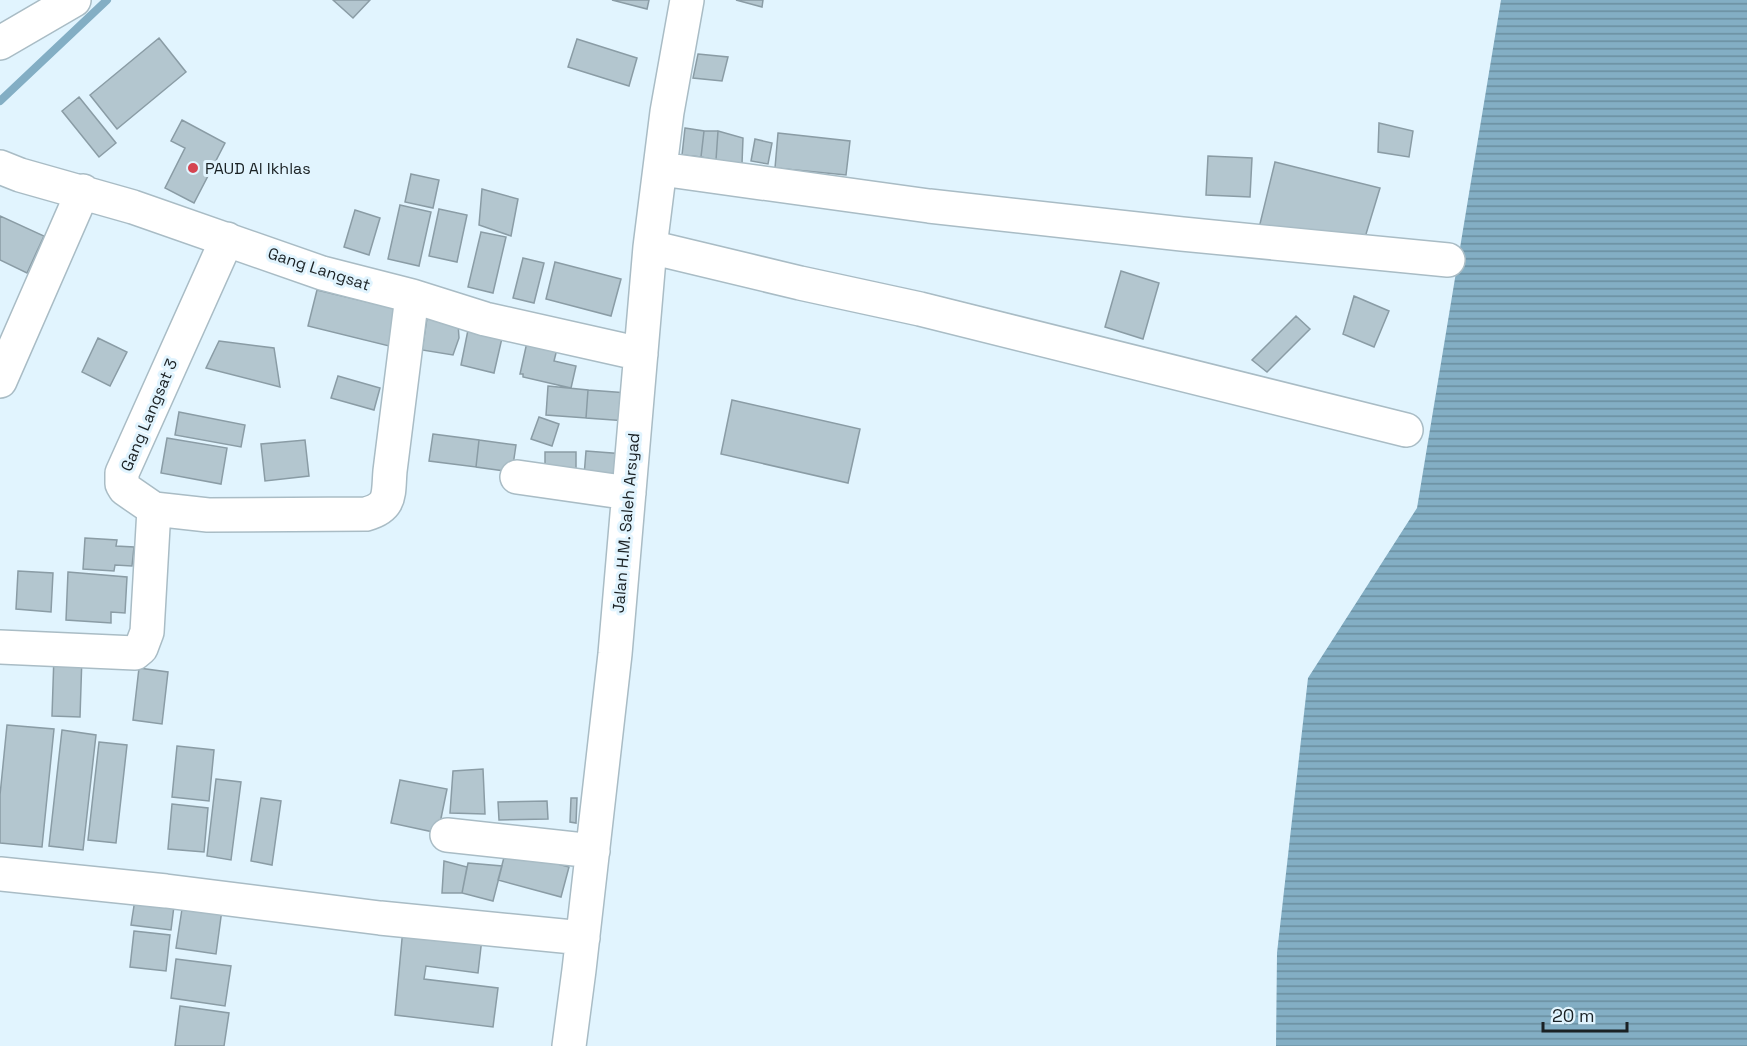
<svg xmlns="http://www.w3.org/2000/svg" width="1747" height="1046" viewBox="0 0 1747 1046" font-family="'Space Grotesk',sans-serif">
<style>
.water{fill:url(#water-rules)}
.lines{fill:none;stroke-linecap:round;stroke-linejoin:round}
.stream{stroke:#83aec4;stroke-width:8}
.building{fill:#b3c6cf;stroke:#8a9ca5;stroke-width:1.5}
.minor-casing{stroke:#a9bcc5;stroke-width:36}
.minor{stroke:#fff;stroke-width:33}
.poi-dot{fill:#d54451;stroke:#e1f4fe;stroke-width:2}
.labels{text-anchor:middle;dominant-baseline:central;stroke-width:6;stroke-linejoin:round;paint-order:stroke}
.poi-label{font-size:16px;fill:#1a2124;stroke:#e1f4fe;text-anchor:start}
.street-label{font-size:16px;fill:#1a2124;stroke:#e1f4fe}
</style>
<defs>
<pattern id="water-rules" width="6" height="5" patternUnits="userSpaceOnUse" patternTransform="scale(1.5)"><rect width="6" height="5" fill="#83aec4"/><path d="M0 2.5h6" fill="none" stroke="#6a8d9f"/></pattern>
</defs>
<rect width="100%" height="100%" fill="#e1f4fe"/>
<path class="water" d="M1501,0h246v1046h-471l1,-93 31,-275 109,-170z"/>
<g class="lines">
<path class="stream" d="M0,101l107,-101"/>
</g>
<path class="building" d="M333,0h37l-17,18z
M612,0h37l-2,9z
M736,0h27l-1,7z
M159,38l27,34 -69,57 -27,-34z
M577,39l60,19 -8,28 -61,-19z
M698,54l30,3 -6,24 -29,-3z
M79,97l37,46 -17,14 -37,-46z
M182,120l43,23 -31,60 -29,-15 20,-40 -14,-7z
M1379,123l34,8 -4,26 -31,-5z
M685,128l19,3 -3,26 -19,-2z
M704,131h14l-2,29 -15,-3z
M718,131l25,7 -1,26 -26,-4z
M778,133l72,8 -4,34 -71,-7z
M755,139l17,4 -4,21 -17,-3z
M1208,156l44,2 -2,39 -44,-2z
M1275,162l105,26 -17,56 -105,-12z
M411,174l28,6 -6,28 -28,-6z
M482,189l36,10 -7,37 -32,-11z
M400,205l31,7 -12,54 -31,-7z
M439,209l28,6 -10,47 -28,-6z
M355,210l25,8 -11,37 -25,-8z
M0,216l44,20 -17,37 -27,-13z
M481,232l25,5 -13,56 -25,-6z
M523,258l21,5 -10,40 -21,-5z
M555,262l66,17 -10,37 -65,-17z
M1121,271l38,12 -16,56 -38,-12z
M317,290l80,19v22l-8,15 -81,-20z
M1354,296l35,15 -15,36 -31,-13z
M1296,316l14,13 -43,43 -15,-12z
M427,318l31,5 1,15 -6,17 -31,-5z
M468,330l34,8 -8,35 -33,-8z
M529,333l30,8 -5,20 22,5 -5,22 -48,-11v-3h-3z
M98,338l29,14 -17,34 -28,-14z
M219,341l55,7 6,39 -74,-19z
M338,376l42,12 -6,22 -43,-12z
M548,386l40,4 -2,28 -40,-3z
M588,390l40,3 -1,28 -41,-3z
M732,400l128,29 -12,54 -127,-29z
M179,412l66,13 -4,22 -66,-12z
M539,417l20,7 -7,22 -21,-7z
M433,434l46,6 -3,27 -47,-6z
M167,438l60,10 -6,36 -60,-11z
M305,440l4,36 -44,5 -4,-37z
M479,440l37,5 -4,27 -36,-5z
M586,451l39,3 -2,25 -39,-3z
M545,452h31v22h-31z
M85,538l32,2 -1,6 18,1 -2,19 -17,-1 -1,6 -31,-2z
M18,571l35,2 -2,39 -35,-3z
M68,572l59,5 -2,36 -14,-1v11l-45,-3z
M54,655l28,1 -2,61 -28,-1z
M139,668l29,4 -6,52 -29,-4z
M7,725l47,4 -12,118 -42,-4v-48z
M62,730l34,5 -13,115 -34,-4z
M99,742l28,3 -11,98 -28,-3z
M177,746l37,4 -5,51 -37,-4z
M483,769l2,45 -35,-1 3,-42z
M216,779l25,3 -10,78 -24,-4z
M400,780l47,9 -9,44 -47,-10z
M261,798l20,3 -9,64 -21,-4z
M571,798h6l-1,25 -6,-1z
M547,801l1,18 -49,1 -1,-18z
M172,804l36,4 -4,44 -36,-3z
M506,850l63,17 -8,30 -63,-17z
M444,861l23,6 -5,26h-20z
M468,863l34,3 -9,35 -31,-8z
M136,893l39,5 -4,32 -40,-5z
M184,896l39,6 -7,52 -40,-6z
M403,928l79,10 -4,35 -52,-7 -2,13 74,9 -5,39 -98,-12z
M134,931l36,4 -4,36 -36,-4z
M176,959l55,7 -6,40 -54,-8z
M180,1006l49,7 -5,33h-49z"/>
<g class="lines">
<defs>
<path id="minor" d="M0,43l74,-43
M0,167l20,8 113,32 189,66 90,23 73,23 156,35
M661,169l268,37 253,28 266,26
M227,239l-105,234v11l3,5 29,20 54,6 158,-1c26,-7 22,-20 24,-43l22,-175
M650,247l150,36 120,26 486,121
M0,381l83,-190
M517,477l112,16
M0,647l135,6 6,-5 6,-16 7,-123
M447,835l146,16
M0,874l166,17 214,27 203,20
M569,1046l10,-76 36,-316 35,-407 17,-135 20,-112"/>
</defs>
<use href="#minor" class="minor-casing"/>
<use href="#minor" class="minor"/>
</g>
<circle class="poi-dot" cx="193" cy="168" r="6"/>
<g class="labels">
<g class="poi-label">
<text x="205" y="168">PAUD Al Ikhlas</text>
</g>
<g class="street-label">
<text transform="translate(319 269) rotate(18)">Gang Langsat</text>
<text transform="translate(149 415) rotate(-67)">Gang Langsat 3</text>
<text transform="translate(626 523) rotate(-85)">Jalan H.M. Saleh Arsyad</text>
</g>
</g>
<path d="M1543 1022v9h84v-9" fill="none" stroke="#1a2124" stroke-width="3"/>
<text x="1552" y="1022" font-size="18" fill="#1a2124" stroke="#e1f4fe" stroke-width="4.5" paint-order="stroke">20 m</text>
</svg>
